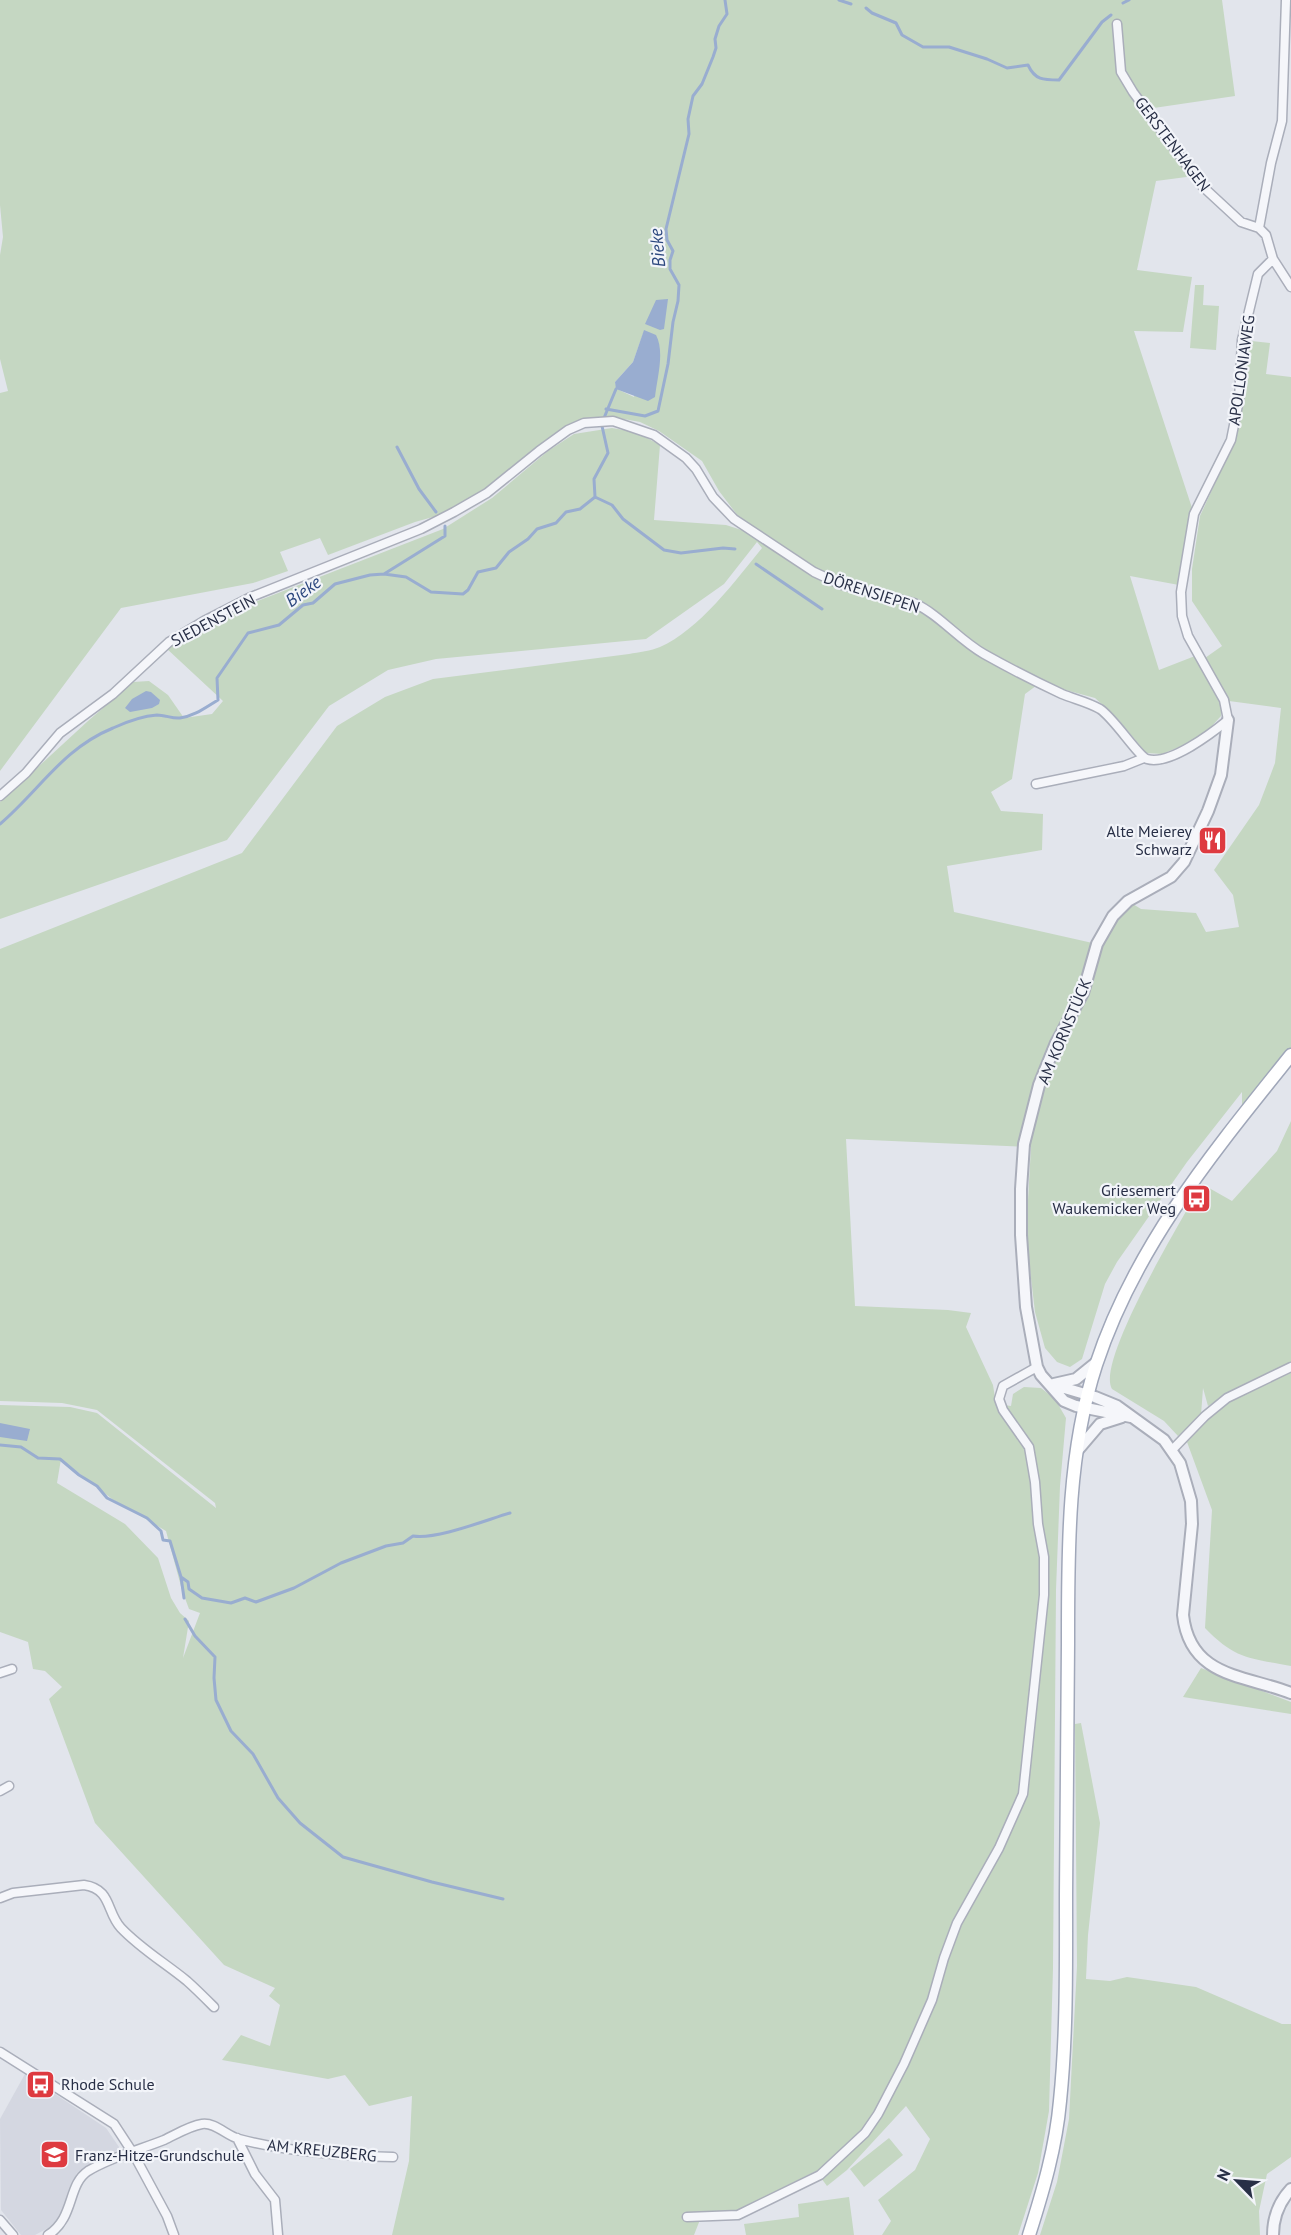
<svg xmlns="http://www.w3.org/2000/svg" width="1291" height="2235" viewBox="0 0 1291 2235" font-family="'PT Sans',sans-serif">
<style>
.built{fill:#d4d7e1}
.green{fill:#c5d7c2;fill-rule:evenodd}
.water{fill:#99add0}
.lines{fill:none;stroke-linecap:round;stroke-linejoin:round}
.stream{stroke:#99add0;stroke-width:3}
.minor-casing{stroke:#aaaeba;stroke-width:11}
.tertiary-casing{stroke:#aaaeba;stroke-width:14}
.primary-casing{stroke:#a0a7b9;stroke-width:15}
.minor{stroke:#f5f6fa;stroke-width:8}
.tertiary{stroke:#f5f6fa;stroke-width:10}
.primary{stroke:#fff;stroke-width:12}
.labels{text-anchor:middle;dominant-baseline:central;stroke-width:4.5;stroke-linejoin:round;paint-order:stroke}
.street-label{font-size:16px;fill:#282f46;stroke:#f2f4f9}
.poi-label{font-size:16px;fill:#282f46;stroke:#f2f4f9;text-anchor:end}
.water-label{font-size:18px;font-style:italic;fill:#2d487f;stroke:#f2f4f9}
</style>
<rect width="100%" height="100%" fill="#e2e5ec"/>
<path class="built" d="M25,2074l81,54 13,19v3l-30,14 -12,9 -18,45 -9,9 -15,8h-14l-20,-25 -1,-91z"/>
<path class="green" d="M0,0h1222l13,96 -88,13 47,67 -38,5 -19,89 55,7 -9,55 -49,-1 59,180 -14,74 -49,-9 29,94 36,-14 26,45v15l-20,22 -39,16 -16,-1 -28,-34 -23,-21 -55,-15 -15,11 -13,85 -21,13 10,19 42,3 -1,36 -95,16 7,46 143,32 31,-43 13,8 55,4 10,19 33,-5 -6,-32 -19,-25 45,-65 16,-42 6,-55 -52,-7 -24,-43 17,-12 -30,-45v-32l8,-53 33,-72 9,-104 28,3 -4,31 25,3v678l-49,61v-24l-55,70 -70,100 -12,22 -23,75 -12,8 -13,-5 -12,-14 -10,-36 -9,-76 5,-89 -185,-8 9,167 93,4 23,3 -5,14 27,58 3,19 15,2 2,-12 11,-7 17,1 14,11 11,19 -6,68 -4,104 -3,378 -4,143 -11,62 -20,62h-136l9,-14 -13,-21 37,-30 15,-31 -24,-33 -59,64 -20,16 -11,-15 -79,40 -34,1 -9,23h-302l17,-74 3,-65 -43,10 -24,-31 -17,4 -106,-19 19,-25 29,11 10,-41 -11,-9 6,-8 -51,-23 -129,-142 -46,-124 13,-12 -17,-16 -12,-2 -5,-27 -28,-10v-227l70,2 27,6 119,95 -1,-5 -118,-93 -35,-7 -62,-2v-452l242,-96 95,-127 48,-29 48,-18 196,-25c10,-2 22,-3 31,-7 39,-17 76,-67 102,-99l-5,-6 -33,42 -78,55 -210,20 -48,11 -59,36 -102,134 -227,79v-117l88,-81 45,-39 16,-1 19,14 16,23 28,-4 11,-13 -57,-53 89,-46 188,-73 49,-31 56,-47 26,-17 38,-6 24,4 24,13 -6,75 72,5 25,8 -32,-42 -17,-30 -43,-30 -19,-9 -27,-5 -24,2 -101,72 -48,24 -25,7 -87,33 -8,-17 -40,14 8,19 -35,12 -132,25 -121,163v-378l8,-2 -8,-32v-104l3,-18 -3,-32zM644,331l-10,66 -17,-8 -2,-7 18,-20zM61,1459l51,40 54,32 16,59 7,19 11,4 -17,45 6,-37 -9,-8 -9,-15 -13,-40 -33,-34 -68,-41z
M1195,285h9l-1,20 16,1 -3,44 -26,-2z
M1291,1121v241l-60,30 -23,14 -5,-18 -2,27 -23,21 -14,-15 -52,-32c-17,-27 73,-175 90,-205l30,17 45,-50z
M1291,1372v294c-41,-8 -55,-6 -86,-38l7,-118 -25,-68 24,-25 19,-16z
M1201,1668l90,34v12l-108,-17z
M1081,1723l19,100 -12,112 -2,44 24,2 17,-4 69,10 86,37h9v133l-24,17 -8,37 1,24h-220l17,-53 12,-63 8,-153 -2,-242z
M889,2138l14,17 -39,32 -14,-18z
M849,2197l5,38h-108l-2,-11 55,-7 -1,-13z"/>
<path class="water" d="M668,299l-4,30 -4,1 -15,-6 11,-24z
M644,330l12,5c9,17 1,43 -1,62l-7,4 -32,-12 -1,-7 18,-20z
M146,691l5,1 9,8 -1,4 -7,4 -22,4 -5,-4 7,-9z
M0,1423l30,6 -3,12 -27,-4z"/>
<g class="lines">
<path class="stream" d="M839,0l12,4
M1123,3l6,-3
M866,8l6,5 24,10 6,12 21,12h26l38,12 20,9 21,-3c7,15 15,15 31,15l43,-58 9,-7
M606,409l39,7 13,-5 10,-47 5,-42 5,-21 1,-16 -9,-16v-9l3,-9 -6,-11 -1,-11 23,-95 -1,-15 5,-23 9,-12 11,-27 3,-9 -1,-9 4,-13 8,-12 -2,-14
M604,418l12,-29
M397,447l22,42 17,23
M595,497l17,8 11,14 41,31 17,3 42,-5 12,1
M756,564l66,45
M384,574l61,-38v-10
M0,824c40,-34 62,-75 113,-96 13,-6 30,-12 44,-13 8,0 16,4 23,3 15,-2 26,-11 38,-18l-1,-22 31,-45 31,-8 24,-20 10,-2 22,-19 35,-9 14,-1 22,3 25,15 32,2 5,-4 10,-18 18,-4 13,-16 19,-13 9,-10 19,-6 10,-11 14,-3 15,-12 -1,-18 14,-26 -6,-27
M0,1445l21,2 17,11 22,1 19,16 18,11 10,12 40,20 14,13 2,9 7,1 11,36 3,21
M181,1577l7,5 1,7 13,9 29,5 14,-5 11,4 38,-14 47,-25 45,-17 17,-3 10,-7c23,4 73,-16 97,-23
M185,1619l10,17 20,21 -1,21 2,22 15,31 22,23 25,44 22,25 43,34 89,25 71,17"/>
<defs>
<path id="minor" d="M1117,24l4,48 12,20 68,93 40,37 18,6
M1259,228l12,-65 11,-42 4,-121
M1259,228l7,7 7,24 18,28
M1036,784l88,-18 20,-8
M0,796l26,-23 34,-40 53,-39 56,-52 35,-21 47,-24 170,-68 33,-17 33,-19 52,-42 29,-21 16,-7 29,-2 41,14 32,23 10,11 17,28 21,22 80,53 28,13 72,18c26,12 45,37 70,51 25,14 52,28 78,40 12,5 26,8 38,15 14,9 38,47 47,50 22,7 65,-26 81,-39l-4,-20 -36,-64 -6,-20 -1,-24 13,-78 37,-74 8,-40 3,-60 16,-66 15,-15
M1172,1450l33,-34 22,-18 64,-31
M0,1673l12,-4
M0,1791l9,-5
M0,1898l13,-5 71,-8c28,4 22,27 37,43 20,21 44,35 66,53 9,8 18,17 27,26
M0,2052l114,72 19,29 34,63 7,19
M237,2138l18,36 20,26 3,35
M687,2217l51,-2 82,-40 45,-42 13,-19 26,-50 28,-64 12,-42 13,-35 42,-75 24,-54 21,-199v-38l-6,-33 -3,-42 -6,-35 -26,-37 -4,-11 4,-13 34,-19
M0,2220l13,15
M48,2235c27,-17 19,-50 40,-64 23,-14 51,-21 76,-31 11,-5 25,-14 38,-16 13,-2 25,12 37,15 49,13 103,17 154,18"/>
<path id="tertiary" d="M1051,1384l44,13 22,9 47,34 16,23 11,38 1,23 -9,91c7,63 62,60 108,78
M1054,1384l22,-5 21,-17
M1131,1417l-55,-11 -12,-5 -23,-26 -4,-8 -11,-60 -5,-72v-46l3,-45 15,-59 17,-42 27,-50 14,-49 16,-28 15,-15 43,-24 13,-15 24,-51 13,-36 7,-55
M1077,1451l23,-27 22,-7
M1273,2235c0,-18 6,-33 18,-46"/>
<path id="primary" d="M1029,2235c14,-44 27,-88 31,-134 7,-68 6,-138 6,-206 1,-84 1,-167 2,-250 0,-93 -1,-191 28,-280 39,-119 118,-214 195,-310"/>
</defs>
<use href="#minor" class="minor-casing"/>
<use href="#tertiary" class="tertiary-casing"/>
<use href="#primary" class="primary-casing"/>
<use href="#minor" class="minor"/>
<use href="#tertiary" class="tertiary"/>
<use href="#primary" class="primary"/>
</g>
<defs>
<symbol id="restaurant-square" viewBox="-11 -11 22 22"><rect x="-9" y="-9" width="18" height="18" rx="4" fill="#de3a40" stroke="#f2f4f9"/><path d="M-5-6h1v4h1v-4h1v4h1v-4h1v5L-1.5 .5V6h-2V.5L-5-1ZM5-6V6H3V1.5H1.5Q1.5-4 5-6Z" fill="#fff"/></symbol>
<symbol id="bus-square" viewBox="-11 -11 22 22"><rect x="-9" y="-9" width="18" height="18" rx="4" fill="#de3a40" stroke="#f2f4f9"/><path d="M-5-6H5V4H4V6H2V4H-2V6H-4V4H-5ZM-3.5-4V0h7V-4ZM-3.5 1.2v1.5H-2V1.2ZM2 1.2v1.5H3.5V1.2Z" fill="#fff"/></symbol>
<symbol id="school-square" viewBox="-11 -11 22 22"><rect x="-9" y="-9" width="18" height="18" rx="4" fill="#de3a40" stroke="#f2f4f9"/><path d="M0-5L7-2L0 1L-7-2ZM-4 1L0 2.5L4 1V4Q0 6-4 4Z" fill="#fff"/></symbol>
</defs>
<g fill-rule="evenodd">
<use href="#restaurant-square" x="1196" y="824" width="33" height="33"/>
<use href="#bus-square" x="1180" y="1182" width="33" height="33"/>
<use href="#bus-square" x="24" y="2068" width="33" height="33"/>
<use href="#school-square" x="38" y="2138" width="33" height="33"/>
</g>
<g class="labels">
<g class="street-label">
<text transform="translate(1173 144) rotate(53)">GERSTENHAGEN</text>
<text transform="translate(1241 370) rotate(-82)">APOLLONIAWEG</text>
<text transform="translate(872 592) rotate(18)">DÖRENSIEPEN</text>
<text transform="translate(213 620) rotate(-28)">SIEDENSTEIN</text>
<text transform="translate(1064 1031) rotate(-67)">AM KORNSTÜCK</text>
<text transform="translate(322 2150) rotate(6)">AM KREUZBERG</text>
</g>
<g class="poi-label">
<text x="1192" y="831">Alte Meierey<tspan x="1192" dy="18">Schwarz</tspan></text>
<text x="1176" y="1190">Griesemert<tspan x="1176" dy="18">Waukemicker Weg</tspan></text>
<text x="61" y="2084" text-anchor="start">Rhode Schule</text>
<text x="75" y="2155" text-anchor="start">Franz-Hitze-Grundschule</text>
</g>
<g class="water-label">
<text transform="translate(657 248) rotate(-95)">Bieke</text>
<text transform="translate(303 591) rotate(-36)">Bieke</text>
</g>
</g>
<g transform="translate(1237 2181) rotate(295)" stroke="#f2f4f9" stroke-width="4.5" paint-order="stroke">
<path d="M0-4.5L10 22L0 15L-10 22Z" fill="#282f46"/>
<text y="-9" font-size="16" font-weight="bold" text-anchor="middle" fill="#282f46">N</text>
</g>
</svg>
